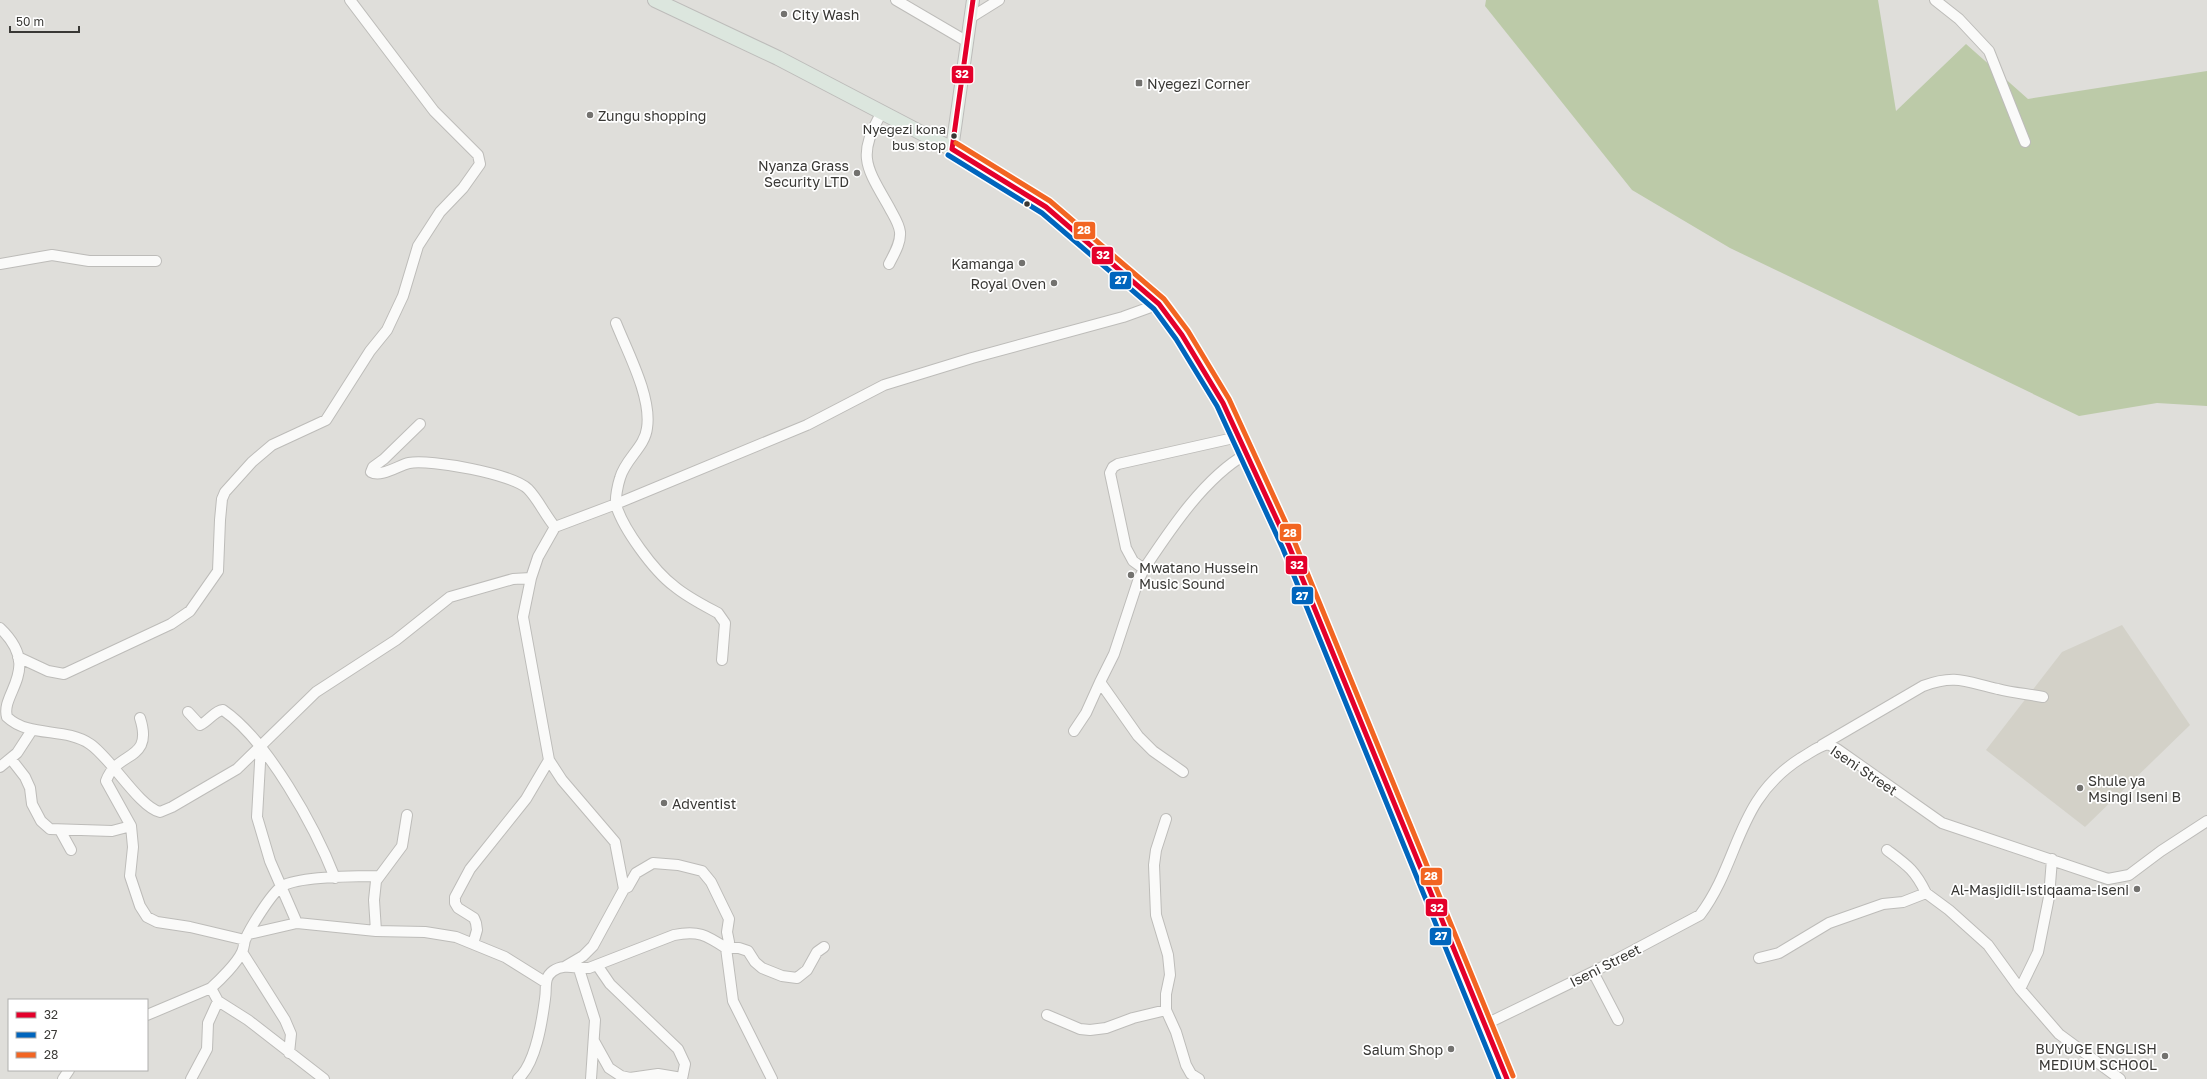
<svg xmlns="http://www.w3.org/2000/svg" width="2207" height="1079" viewBox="0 0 2207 1079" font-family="'Golos Text',sans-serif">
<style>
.built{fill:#d3d1c8}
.green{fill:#bccaa8}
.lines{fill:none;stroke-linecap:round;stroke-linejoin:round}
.minor-casing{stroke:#bdbcb9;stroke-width:12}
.major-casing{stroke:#bdbcba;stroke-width:14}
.highway-casing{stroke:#bdbcba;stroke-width:16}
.minor{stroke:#fafaf9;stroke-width:10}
.major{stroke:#e8efe9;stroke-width:12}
.highway{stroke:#dce6de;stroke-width:14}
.bus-1-casing{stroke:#fff;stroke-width:8}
.bus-2-casing{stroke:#fff;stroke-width:8}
.bus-3-casing{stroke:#fff;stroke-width:8}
.bus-1{stroke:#e4002b;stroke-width:5}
.bus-2{stroke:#0065bd;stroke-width:5}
.bus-3{stroke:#f26522;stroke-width:5}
.poi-dot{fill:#73726f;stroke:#fff;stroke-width:1.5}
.bus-dot{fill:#393835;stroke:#fff;stroke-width:1.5}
.labels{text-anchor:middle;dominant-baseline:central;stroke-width:3.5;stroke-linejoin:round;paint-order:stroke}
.bus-label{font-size:13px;fill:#393835;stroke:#fff;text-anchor:end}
.poi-label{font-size:14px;fill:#393835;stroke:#fff;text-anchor:start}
.street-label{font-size:14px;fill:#393835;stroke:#fff}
.line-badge{stroke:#fff;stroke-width:1.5}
.badge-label{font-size:11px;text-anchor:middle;font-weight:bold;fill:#fff}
</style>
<rect width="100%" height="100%" fill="#dfdeda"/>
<path class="built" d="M2122,625l68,100 -105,102 -99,-77 76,-98z"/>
<path class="green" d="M1486,0h392l18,111 70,-67 62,55 179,-28v335l-50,-3 -78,13 -349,-168 -98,-58 -147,-184z"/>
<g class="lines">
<defs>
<path id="minor" d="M896,0l70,41
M1935,0l24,19 30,32 36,91
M970,18l29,-18
M882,112c-25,44 -17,53 7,95 4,8 10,16 11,25 1,11 -6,22 -11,32
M0,264l52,-9 37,6h67
M616,323c11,28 36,74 31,105 -2,19 -22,31 -27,50 -2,6 -5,20 -4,27 7,24 38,66 58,81 13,11 29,19 44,27l7,10 -3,37
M420,424l-36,35 -11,8 -2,5c10,6 28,-7 38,-9 22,-4 104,11 119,26 10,10 17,26 27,38
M1144,569l-11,-8 -7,-13 -16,-75 3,-6 5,-3 120,-27
M0,628c43,41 0,65 7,89 22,21 58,10 83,27 21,14 49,63 70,68l12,-5 65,-38 79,-77 80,-52 54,-43 63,-18 18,-1
M18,657l30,14 16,3 107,-50 19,-13 28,-40 2,-51 2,-21 3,-7 27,-30 20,-17 54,-25 44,-69 17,-21 16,-34 15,-50 22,-34 23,-24 17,-24 -2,-9 -44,-44 -84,-111
M188,712l12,13c9,-4 14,-14 23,-15 45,31 92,117 112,168
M140,718c14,44 -23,32 -34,63l25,45 2,21 -3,29 10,30 7,11 10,5 33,5 55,13
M1074,731l12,-18 14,-31
M261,745l-4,72 13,44 27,62
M1822,745l101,-59c33,-12 43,-4 75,3 15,4 30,5 45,8
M11,759l14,18 5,11 2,16 9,17 9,8 62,2 19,-5
M0,767l17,-14 15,-23
M1183,772l-30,-21 -15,-15 -38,-54 14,-28 24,-73 6,-12c26,-39 60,-91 102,-115
M1166,819l-10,31 -2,15 2,50 12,40 2,20 -4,19v16l10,22 10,33 5,9 8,5
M60,830l11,20
M1887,850c20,15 28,20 39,43
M376,931l-2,-31 2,-19 26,-35 5,-31
M249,934l48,-11 79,8 49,1 31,5 49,20 40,25
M473,944l4,-14 -1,-7 -2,-5 -16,-10 -3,-5v-6l15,-28 56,-70 23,-39
M824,947l-7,5 -10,18 -10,8 -15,-2 -20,-8 -7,-6 -7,-11 -9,-3h-13l3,-6 -2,-10 2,-13 -18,-37 -9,-11 -24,-6 -25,-2 -17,10 -8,14 -4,2 -9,-47 -53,-62 -13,-20 -26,-143 8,-39 7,-21 17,-30 61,-23 191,-79 77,-40 88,-27 151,-41 36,-13
M242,952l43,68 6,14 -2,19
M1759,958l20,-5 50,-30 54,-19 20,-2 23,-9 23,17 39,35 32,44 39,45 61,45
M597,965l13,19 68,65 7,15 -3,15
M566,966l17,-10 10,-10 31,-57
M579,969l16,51 -4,59
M1593,972l25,48
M211,988l7,13 30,19 76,59
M2020,989l18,-37 11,-55 3,-38
M147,1015l64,-27c9,-8 26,-25 31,-36 2,-4 2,-9 3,-12 5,-12 26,-46 36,-53 15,-11 77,-11 97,-11
M1047,1015l33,14 10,1 16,-2 27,-10 33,-8
M1484,1025l109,-53 107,-57c41,-55 35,-115 101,-157 9,-5 17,-12 27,-14l9,5 105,74 166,56 21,-4 32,-24 46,-30
M594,1041l15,27 12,8 9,2 28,-4 24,4
M63,1079l6,-9
M191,1079l16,-30 1,-26 10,-22
M518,1079c18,-16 24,-57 27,-80 2,-11 -2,-21 8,-28 11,-8 24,-2 36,-3l85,-33c24,-5 32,0 52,13l7,53 39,78"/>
<path id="major" d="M952,149l21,-149"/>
<path id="highway" d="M655,0l123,58 174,91 94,58 113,97 23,31 41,68 66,143 160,388 58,145"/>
</defs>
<use href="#minor" class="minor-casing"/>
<use href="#major" class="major-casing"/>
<use href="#highway" class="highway-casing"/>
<use href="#minor" class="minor"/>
<use href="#major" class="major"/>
<use href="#highway" class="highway"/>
<defs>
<path id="bus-1" d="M952,149l94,58 113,97 23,31 41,68 66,143 218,533
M952,149l21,-149"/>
<path id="bus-2" d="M948,155l94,58 112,96 22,30 41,67 66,143 216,530"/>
<path id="bus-3" d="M956,143l94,58 114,98 24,32 41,68 66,144 218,533"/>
</defs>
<use href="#bus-1" class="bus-1-casing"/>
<use href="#bus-2" class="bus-2-casing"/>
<use href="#bus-3" class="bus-3-casing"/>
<use href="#bus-1" class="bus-1"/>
<use href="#bus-2" class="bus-2"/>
<use href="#bus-3" class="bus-3"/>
</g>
<g class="poi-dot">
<circle cx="784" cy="14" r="4"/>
<rect x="1135" y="79" width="8" height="8" rx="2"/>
<circle cx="590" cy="115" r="4"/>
<circle cx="857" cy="173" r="4"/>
<circle cx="1022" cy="263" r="4"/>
<circle cx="1054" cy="283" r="4"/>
<circle cx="1131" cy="575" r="4"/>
<circle cx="2080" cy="788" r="4"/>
<circle cx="664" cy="803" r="4"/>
<circle cx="2137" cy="889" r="4"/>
<circle cx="1451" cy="1049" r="4"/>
<circle cx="2165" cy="1056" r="4"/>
</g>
<g class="bus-dot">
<circle cx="954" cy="136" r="3.5"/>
<circle cx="1027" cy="204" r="3.5"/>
</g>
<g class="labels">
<g class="bus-label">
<text x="946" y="129">Nyegezi kona<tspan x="946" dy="16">bus stop</tspan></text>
</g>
<g class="poi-label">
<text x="792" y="14">City Wash</text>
<text x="1147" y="83">Nyegezi Corner</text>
<text x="598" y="115">Zungu shopping</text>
<text x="849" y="165" text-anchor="end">Nyanza Grass<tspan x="849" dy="16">Security LTD</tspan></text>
<text x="1014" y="263" text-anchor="end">Kamanga</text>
<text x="1046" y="283" text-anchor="end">Royal Oven</text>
<text x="1139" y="567">Mwatano Hussein<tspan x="1139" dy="16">Music Sound</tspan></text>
<text x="2088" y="780">Shule ya<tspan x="2088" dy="16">Msingi Iseni B</tspan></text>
<text x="672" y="803">Adventist</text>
<text x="2129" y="889" text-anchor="end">Al-Masjidil-Istiqaama-Iseni</text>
<text x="2157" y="1048" text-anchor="end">BUYUGE ENGLISH<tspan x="2157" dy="16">MEDIUM SCHOOL</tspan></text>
<text x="1443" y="1049" text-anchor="end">Salum Shop</text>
</g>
<g class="street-label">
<text transform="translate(1864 770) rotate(34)">Iseni Street</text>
<text transform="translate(1605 965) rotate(-27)">Iseni Street</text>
</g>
</g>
<g class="line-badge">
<rect x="951" y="65" width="23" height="19" rx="4" fill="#e4002b"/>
<rect x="1073" y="221" width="23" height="19" rx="4" fill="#f26522"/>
<rect x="1091" y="246" width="23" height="19" rx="4" fill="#e4002b"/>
<rect x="1109" y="271" width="23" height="19" rx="4" fill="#0065bd"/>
<rect x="1279" y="523" width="23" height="19" rx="4" fill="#f26522"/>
<rect x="1285" y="555" width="23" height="20" rx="4" fill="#e4002b"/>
<rect x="1291" y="586" width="23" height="19" rx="4" fill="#0065bd"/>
<rect x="1420" y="867" width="23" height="19" rx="4" fill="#f26522"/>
<rect x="1425" y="898" width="23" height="19" rx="4" fill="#e4002b"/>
<rect x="1429" y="927" width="23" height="19" rx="4" fill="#0065bd"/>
</g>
<g class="badge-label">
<text x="962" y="78">32</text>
<text x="1084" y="234">28</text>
<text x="1103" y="259">32</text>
<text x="1121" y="284">27</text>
<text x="1290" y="537">28</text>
<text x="1297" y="569">32</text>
<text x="1302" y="600">27</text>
<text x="1431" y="880">28</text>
<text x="1437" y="912">32</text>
<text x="1441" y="940">27</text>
</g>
<rect x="8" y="999" width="140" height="72" fill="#ffffff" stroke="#b0afae"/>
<rect x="16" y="1012" width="20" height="6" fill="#e4002b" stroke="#b0afae"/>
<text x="44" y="1019" font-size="12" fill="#393835">32</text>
<rect x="16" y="1032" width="20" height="6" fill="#0065bd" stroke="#b0afae"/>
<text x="44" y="1039" font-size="12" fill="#393835">27</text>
<rect x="16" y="1052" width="20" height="6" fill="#f26522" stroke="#b0afae"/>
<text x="44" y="1059" font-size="12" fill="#393835">28</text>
<path d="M10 26v6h69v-6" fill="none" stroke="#393835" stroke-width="2"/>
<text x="16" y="26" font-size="12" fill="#393835" stroke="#ffffff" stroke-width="3" paint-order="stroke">50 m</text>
</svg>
